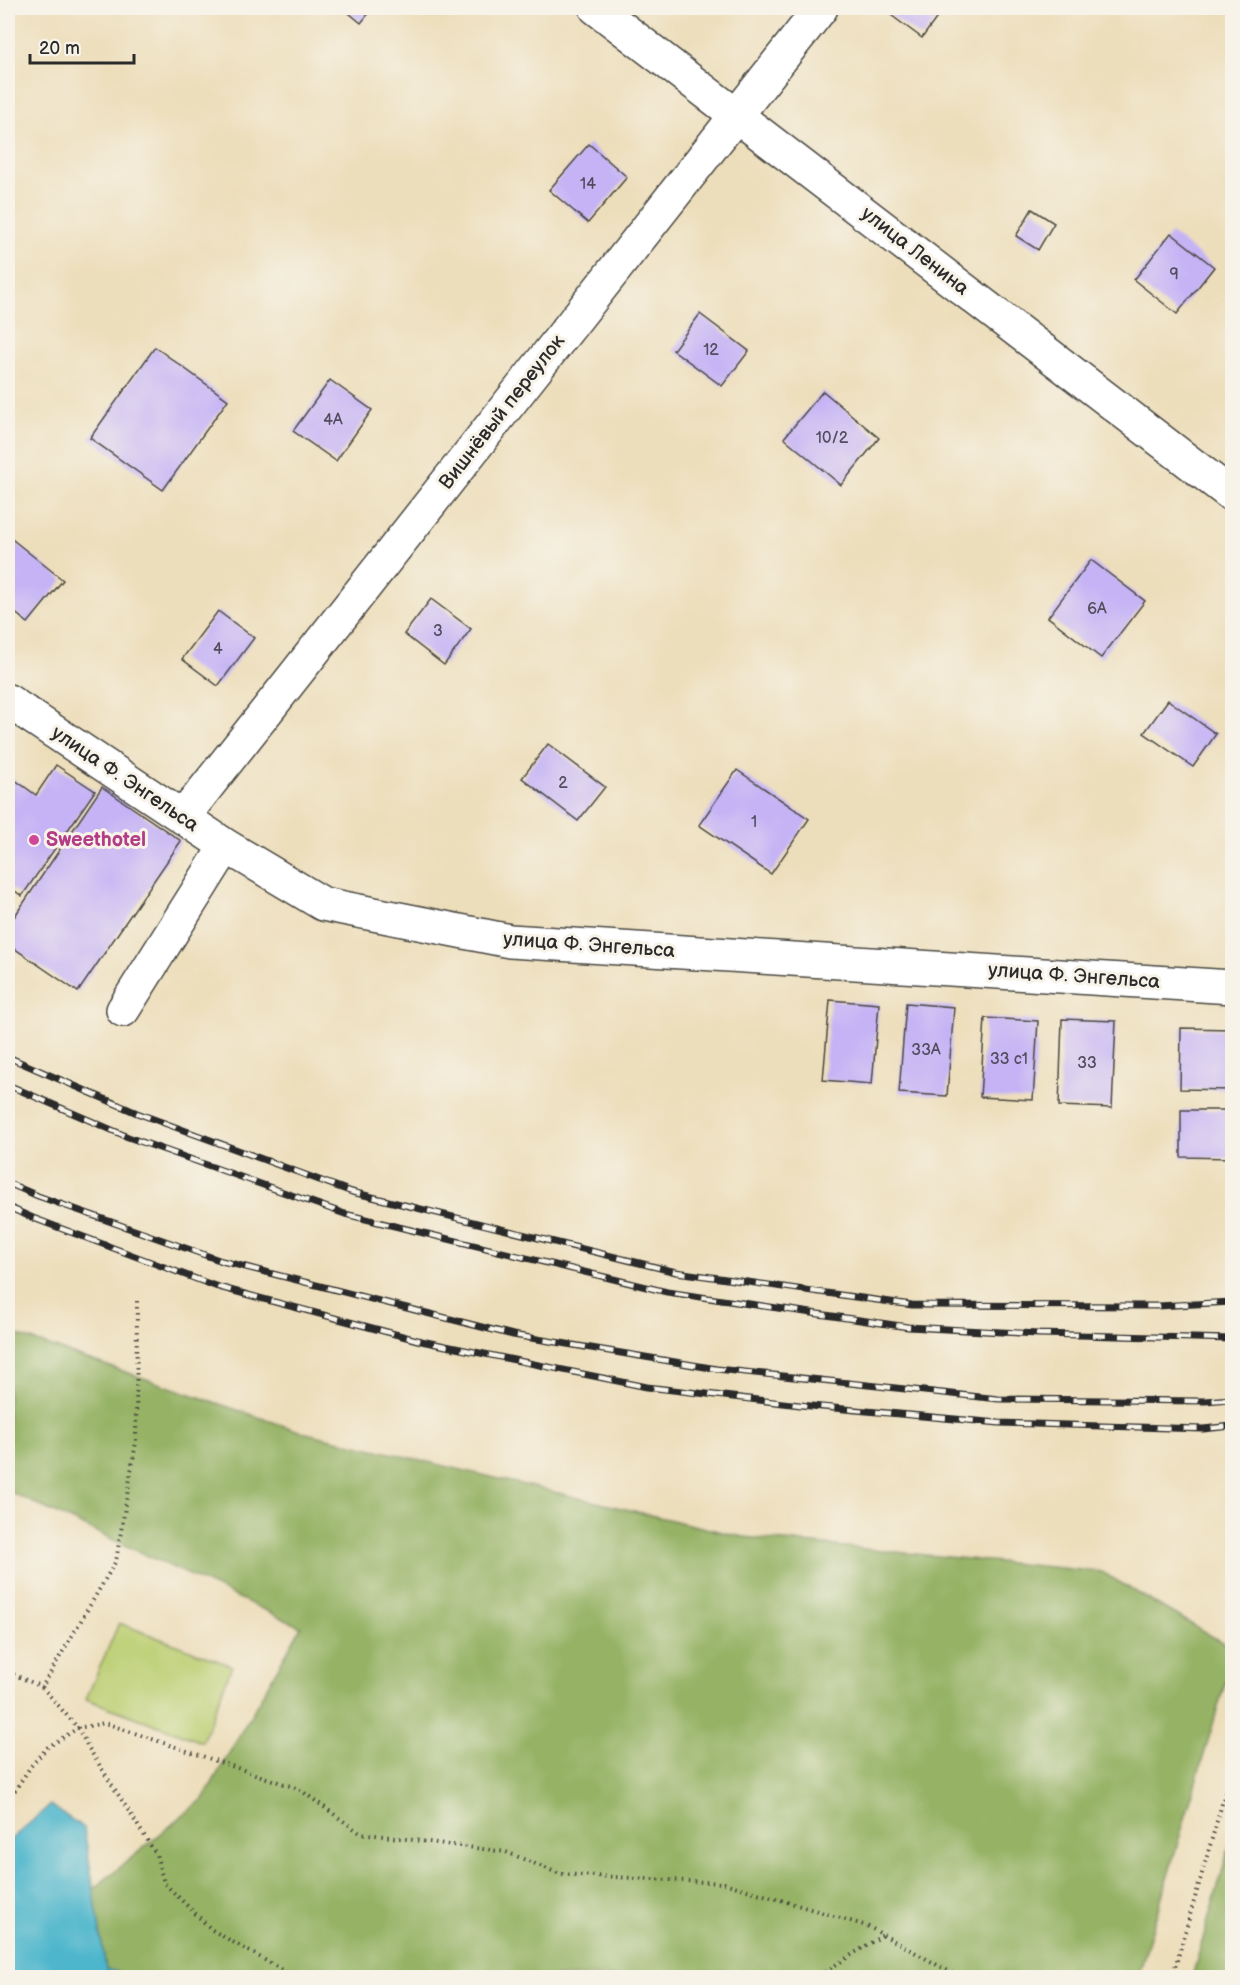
<svg xmlns="http://www.w3.org/2000/svg" width="1240" height="1985" viewBox="0 0 1240 1985" font-family="'Balsamiq Sans',sans-serif">
<style>
.green{fill:#bccf73;stroke:#747d4f;stroke-width:1.5}
.forest{fill:#95b265;stroke:#606e48;stroke-width:1.5}
.water{fill:#4eb6cc;stroke:#3c707c;stroke-width:1.5}
.building{fill:#c5b3f5}
.lines{fill:none;stroke-linecap:round;stroke-linejoin:round}
.minor-casing{stroke:#484641;stroke-width:36}
.path{stroke:#484641;stroke-width:4;stroke-dasharray:1.5 4.5;stroke-linecap:butt}
.minor{stroke:#fff;stroke-width:33}
.rail-casing{stroke:#2b2b2b;stroke-width:7}
.rail{stroke:#f7f3e8;stroke-width:4.5;stroke-dasharray:14;stroke-linecap:butt}
.hotel-dot{fill:#d1479c;stroke:#f7f3e8;stroke-width:2}
.labels{text-anchor:middle;dominant-baseline:central;stroke-width:6;stroke-linejoin:round;paint-order:stroke}
.number-label{font-size:16px;fill:#524d5e}
.street-label{font-size:20px;fill:#2b2b2b;stroke:#f7f3e8}
.hotel-label{font-size:20px;font-weight:bold;fill:#b23c85;stroke:#f7f3e8;text-anchor:start}
</style>
<rect width="100%" height="100%" fill="#f7f3e8"/>
<filter id="ink" filterUnits="userSpaceOnUse"><feTurbulence type="fractalNoise" baseFrequency=".0167" numOctaves="2"/><feDisplacementMap in="SourceGraphic" scale="12" xChannelSelector="R" yChannelSelector="G"/><feConvolveMatrix kernelMatrix="1 2 1 2 8 2 1 2 1" color-interpolation-filters="sRGB"/></filter>
<filter id="wash" filterUnits="userSpaceOnUse"><feTurbulence type="fractalNoise" baseFrequency=".008" numOctaves="4" result="noise"/><feDisplacementMap in="SourceGraphic" scale="24" xChannelSelector="R" yChannelSelector="G"/><feGaussianBlur stdDeviation="1.35" result="paint"/><feColorMatrix in="noise" values="0 0 0 0 0 0 0 0 0 0 0 0 0 0 0 0 0 1.4 0 .05"/><feComposite in="paint" operator="in"/></filter>
<g filter="url(#wash)">
<rect width="100%" height="100%" fill="#eddebb"/>
<path class="green" d="M119,1623l113,43 -30,76 -116,-43z"/>
<path class="forest" d="M8,1332l294,100 441,105 359,35 130,76v12l-94,317h-1130v-18l195,-160 98,-172 -293,-136z
M1232,1837v140h-40z"/>
<path class="water" d="M50,1805l34,23 22,141 28,8h-126v-135z"/>
<g id="blocks">
<path class="building" d="M343,8h30l-12,15z
M886,8h58l-22,30 -38,-28z
M589,144l38,33 -39,46 -39,-33z
M1032,209l22,14 -16,27 -22,-14z
M1171,233l43,34 -37,47 -43,-34z
M700,314l49,37 -27,35 -49,-36z
M155,347l73,53 -65,90 -73,-52z
M330,380l42,30 -36,51 -43,-30z
M823,391l56,47 -38,47 -57,-47z
M8,536l55,44 -35,43 -20,-16z
M1091,560l54,41 -44,57 -53,-41z
M431,599l40,30 -27,36 -40,-31z
M218,611l36,27 -36,48 -36,-27z
M1168,700l48,34 -23,33 -49,-34z
M548,744l57,43 -27,34 -56,-43z
M56,765l39,26 -73,105 -14,-10v-111l28,20z
M737,770l72,49 -38,55 -72,-49z
M102,787l79,54 -103,151 -70,-48v-18z
M830,1000l49,4 -7,80 -49,-4z
M906,1003l48,4 -7,89 -48,-3z
M985,1018l53,3 -5,79 -53,-3z
M1062,1019l54,2 -4,87 -53,-2z
M1181,1028l51,1v61l-52,-1z
M1181,1110h51v48l-51,-1z"/>
</g>
</g>
<g filter="url(#ink)">
<use href="#blocks" fill-opacity="0" stroke="#484641" stroke-width="1.5"/>
<g class="lines">
<defs>
<path id="minor" d="M596,8l636,487
M8,701l218,145 97,58 187,37 722,46
M183,817l638,-809
M123,1010l103,-164"/>
</defs>
<use href="#minor" class="minor-casing"/>
<path class="path" d="M137,1301l-1,141 -20,119 -74,126 36,41 10,19 68,107 8,29 48,47 84,48
M8,1672l34,15
M8,1801l23,-35 17,-19 30,-19 27,-5 194,66 61,44 146,19 54,22 164,9 143,43 94,52
M815,1978l68,-43
M1172,1978l60,-209"/>
<use href="#minor" class="minor"/>
<defs>
<path id="rail" d="M8,1057l129,56 215,79 324,80 236,33 246,1 74,-4
M8,1085l120,52 217,77 322,78 241,35 131,7 193,5
M8,1183l30,13 184,65 291,74 204,34 282,30 206,2 27,-2
M8,1207l25,11 182,68 206,55 226,46 153,18 199,18 204,6 29,-3"/>
</defs>
<use href="#rail" class="rail-casing"/>
<use href="#rail" class="rail"/>
</g>
</g>
<circle class="hotel-dot" cx="34" cy="840" r="6"/>
<g class="labels">
<g class="number-label">
<text x="588" y="184">14</text>
<text x="1174" y="274">9</text>
<text x="711" y="350">12</text>
<text x="333" y="420">4А</text>
<text x="832" y="438">10/2</text>
<text x="1097" y="609">6А</text>
<text x="438" y="631">3</text>
<text x="218" y="649">4</text>
<text x="563" y="783">2</text>
<text x="754" y="822">1</text>
<text x="926" y="1050">33А</text>
<text x="1009" y="1059">33 с1</text>
<text x="1087" y="1063">33</text>
</g>
<g class="street-label">
<text transform="translate(915 251) rotate(38)">улица Ленина</text>
<text transform="translate(502 412) rotate(-52)">Вишнёвый переулок</text>
<text transform="translate(125 779) rotate(34)">улица Ф. Энгельса</text>
<text transform="translate(589 945) rotate(4)">улица Ф. Энгельса</text>
<text transform="translate(1074 976) rotate(4)">улица Ф. Энгельса</text>
</g>
<g class="hotel-label">
<text x="46" y="840">Sweethotel</text>
</g>
</g>
<rect width="1240" height="1985" fill="none" stroke="#f7f3e8" stroke-width="30"/>
<path d="M30 54v9h104v-9" fill="none" stroke="#2b2b2b" stroke-width="3"/>
<text x="39" y="54" font-size="18" fill="#2b2b2b" stroke="#f7f3e8" stroke-width="4.5" paint-order="stroke">20 m</text>
</svg>
